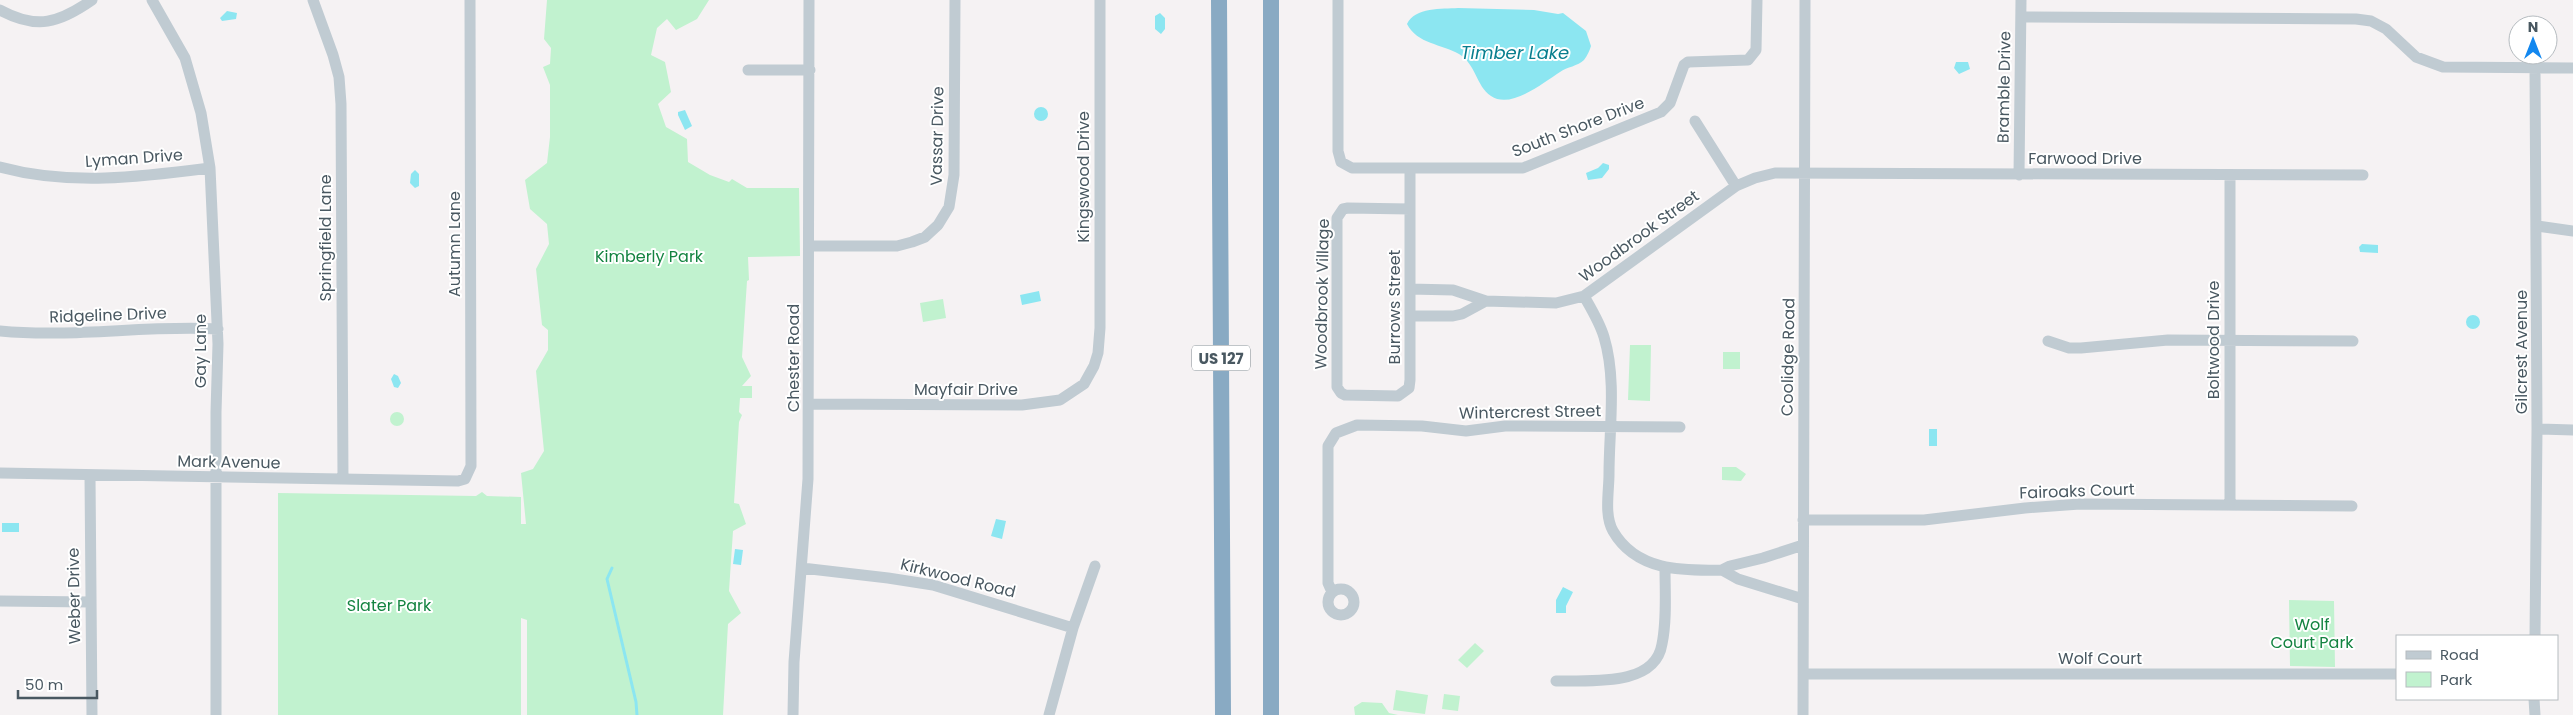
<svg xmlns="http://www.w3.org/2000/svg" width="2573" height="715" viewBox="0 0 2573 715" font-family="Poppins,sans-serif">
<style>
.green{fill:#c1f2cf}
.water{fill:#8ce6f1}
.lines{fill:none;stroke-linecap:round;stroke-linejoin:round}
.stream{stroke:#8ce6f1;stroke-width:3}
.minor{stroke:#c0cbd2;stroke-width:11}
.highway{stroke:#89aac3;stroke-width:16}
.labels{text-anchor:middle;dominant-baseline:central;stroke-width:4;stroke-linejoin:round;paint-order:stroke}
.shield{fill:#fff;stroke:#808a90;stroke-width:1}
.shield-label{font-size:15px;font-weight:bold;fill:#495861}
.street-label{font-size:16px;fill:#495861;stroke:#fff}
.park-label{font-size:16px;fill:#138340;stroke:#fff}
.water-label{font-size:18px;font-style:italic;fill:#087e8e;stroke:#fff}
</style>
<rect width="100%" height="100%" fill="#f5f2f3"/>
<path class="green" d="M547,0h162l-12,19 -21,11 -9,-11 -10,9 -6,27 14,7 6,30 -13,12 8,23 21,12 1,23 22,13 19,7 3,-3 15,9h52l1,68 -52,1 1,23 -2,1 -5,76 9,19 -9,10h10v12h-12l-1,14 3,3 -3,7 -5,81 5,1 7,20 -13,7 -4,60 12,22 -13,11 -5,91h-196v-95l-6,-2v97h-243v-222l198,3 6,-4 5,4 34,1v27h5l-5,-51 12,-4 11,-18 -8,-80 12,-21v-20l-6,-5 -6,-56 13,-25 -2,-20 -17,-15 -5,-29 22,-17 3,-26v-52l-7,-18 7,-3 1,-16 -7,-9z
M943,299l3,19 -23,4 -3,-19z
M1630,345h21l-1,56 -22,-1z
M1723,352h17v17h-17z
M390 419a7 7 0 1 1 14 0a7 7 0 1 1-14 0Z
M1722,467h14l10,7 -5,7 -19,-1z
M2289,600l45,1 1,66 -45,-1z
M1475,643l9,8 -17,17 -9,-8z
M1396,690l32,5 -3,19 -32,-4z
M1444,694l16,2 -2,15 -16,-2z
M1362,702l20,1 7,10 9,2h-43l-1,-8z"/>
<path class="water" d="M1458,8l76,2 24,4 5,-1 23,18 5,15c-1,4 -4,10 -7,14 -6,6 -17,7 -24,12 -16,10 -49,38 -69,24 -15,-10 -15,-32 -32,-42 -17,-10 -42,-10 -52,-30 8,-17 35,-15 51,-16z
M227,11l10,2 -1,6 -14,2 -2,-3z
M1160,13l5,5v11l-4,5 -6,-5v-13z
M1956,62h12l2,7 -11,5 -5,-6z
M1034 114a7 7 0 1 1 14 0a7 7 0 1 1-14 0Z
M685,110l7,16 -7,4 -7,-15v-3z
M1603,163l6,2v4l-7,9 -14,2 -2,-7 12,-5z
M415,170l4,4v12l-4,2 -5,-5 1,-9z
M2362,244l16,1v8l-18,-1 -1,-5z
M1039,291l2,10 -19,4 -2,-10z
M2466 322a7 7 0 1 1 14 0a7 7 0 1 1-14 0Z
M394,374l4,2 3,7 -3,5 -4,-1 -3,-8z
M1929,429h8v17h-8z
M996,519l10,2 -4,18 -11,-3z
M2,523h17v9h-17z
M735,549l8,1 -2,15 -8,-1z
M1563,587l10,5 -7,14v7h-10v-13z"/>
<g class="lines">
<path class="stream" d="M612,568l-5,11 29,123 1,13"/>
<path class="minor" d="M152,0l33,58 16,55 9,55 8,176 -2,68v303
M313,0l20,55 6,22 2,27 2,375
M1338,0v151l3,11 11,6h171l138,-56 9,-9 14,-38 4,-3 60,-2 8,-10 1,-50
M0,10c37,20 59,13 92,-10
M2021,17l335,2 15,2 15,8 30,28 27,10 130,1
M748,70h62
M1695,121l41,65
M0,167c70,19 140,10 210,1
M1410,169c0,70 0,141 0,211l-1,8 -11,8 -53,-1 -4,-2 -4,-6v-169l6,-9 5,-1 62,1
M2019,175l2,-175
M2537,226l36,5
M810,246h87l15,-4 13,-5 13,-12 11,-18 5,-32 1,-175
M1410,289l43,1 33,11 70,2 28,-7 152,-110 19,-8 20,-5 588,2
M1584,296c8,14 16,27 20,41 13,43 5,93 5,137 0,18 -5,41 4,57 23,40 69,40 109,39
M1410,316h43l9,-2 24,-13
M0,331c73,7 145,-6 218,-2
M2048,341l21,7h12l87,-8 185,1
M809,404l213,1 38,-5 24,-16 10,-18 4,-13 2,-25v-328
M2537,429l36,1
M0,473l458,8 7,-2 6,-13 -1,-466
M90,476l2,239
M2230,505v-330
M1803,520h121l101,-12 55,-4 272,2
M802,568l86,10 45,7 140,43
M1328 602a13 13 0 1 1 26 0a13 13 0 1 1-26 0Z
M1332,592l-4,-9v-137l8,-13 21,-8 65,1 44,5 39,-5 175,1
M1803,599l-65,-20 -16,-9 8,-4 33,-8 40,-13
M0,601l90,1
M2535,636l2,-207 -2,-361
M1803,674h594
M1556,681c32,-1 99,7 106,-37 5,-24 3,-52 3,-76
M2534,699l1,16
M793,715l1,-53 14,-183 1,-479
M1049,715l24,-87 22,-62
M1803,715l2,-715"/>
<path class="highway" d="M1219,0l4,715
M1271,715v-715"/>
</g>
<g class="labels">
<rect class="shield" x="1192" y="345.5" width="58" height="25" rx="4"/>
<g class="shield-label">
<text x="1221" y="358">US 127</text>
</g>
<g class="street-label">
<text transform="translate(2004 87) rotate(-89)">Bramble Drive</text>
<text transform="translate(1578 127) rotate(-21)">South Shore Drive</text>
<text transform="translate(937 136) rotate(-89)">Vassar Drive</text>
<text transform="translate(134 158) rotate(-4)">Lyman Drive</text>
<text x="2085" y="158">Farwood Drive</text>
<text transform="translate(1083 177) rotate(-90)">Kingswood Drive</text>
<text transform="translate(1639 236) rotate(-36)">Woodbrook Street</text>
<text transform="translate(325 238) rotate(-90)">Springfield Lane</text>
<text transform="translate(454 244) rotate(-90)">Autumn Lane</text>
<text transform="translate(1322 294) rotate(-89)">Woodbrook Village</text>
<text transform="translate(1394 307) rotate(-90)">Burrows Street</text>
<text transform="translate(108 315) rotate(-2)">Ridgeline Drive</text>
<text transform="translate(2213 340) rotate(-90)">Boltwood Drive</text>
<text transform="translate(200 351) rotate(-90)">Gay Lane</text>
<text transform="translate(2521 352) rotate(-90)">Gilcrest Avenue</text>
<text transform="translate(1788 357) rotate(-89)">Coolidge Road</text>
<text transform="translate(793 358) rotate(-90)">Chester Road</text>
<text x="966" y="389">Mayfair Drive</text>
<text transform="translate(1530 412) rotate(-1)">Wintercrest Street</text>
<text transform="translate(229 462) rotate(1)">Mark Avenue</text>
<text transform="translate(2077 491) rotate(-2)">Fairoaks Court</text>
<text transform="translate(958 578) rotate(14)">Kirkwood Road</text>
<text transform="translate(74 596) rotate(-91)">Weber Drive</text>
<text x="2100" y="658">Wolf Court</text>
</g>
<g class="park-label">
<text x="649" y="256">Kimberly Park</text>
<text x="389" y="605">Slater Park</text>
<text x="2312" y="624">Wolf<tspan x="2312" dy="18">Court Park</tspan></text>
</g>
<g class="water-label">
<text x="1515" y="52">Timber Lake</text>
</g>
</g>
<rect x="2396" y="635" width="162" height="65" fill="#ffffff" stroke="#b6bcc0"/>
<rect x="2406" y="651" width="25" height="8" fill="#c0cbd2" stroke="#b6bcc0"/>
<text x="2440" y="660" font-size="15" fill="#495861">Road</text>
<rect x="2406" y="672" width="25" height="15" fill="#c1f2cf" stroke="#b6bcc0"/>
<text x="2440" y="685" font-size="15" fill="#495861">Park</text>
<g transform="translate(2533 40)"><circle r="24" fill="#ffffff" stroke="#b6bcc0"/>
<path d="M0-4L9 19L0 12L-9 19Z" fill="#1287ef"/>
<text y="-8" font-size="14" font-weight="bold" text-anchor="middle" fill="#495861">N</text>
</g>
<path d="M18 690v8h79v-8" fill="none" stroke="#495861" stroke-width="2.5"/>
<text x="25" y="690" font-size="15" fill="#495861" stroke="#ffffff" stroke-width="4" paint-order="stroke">50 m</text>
</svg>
